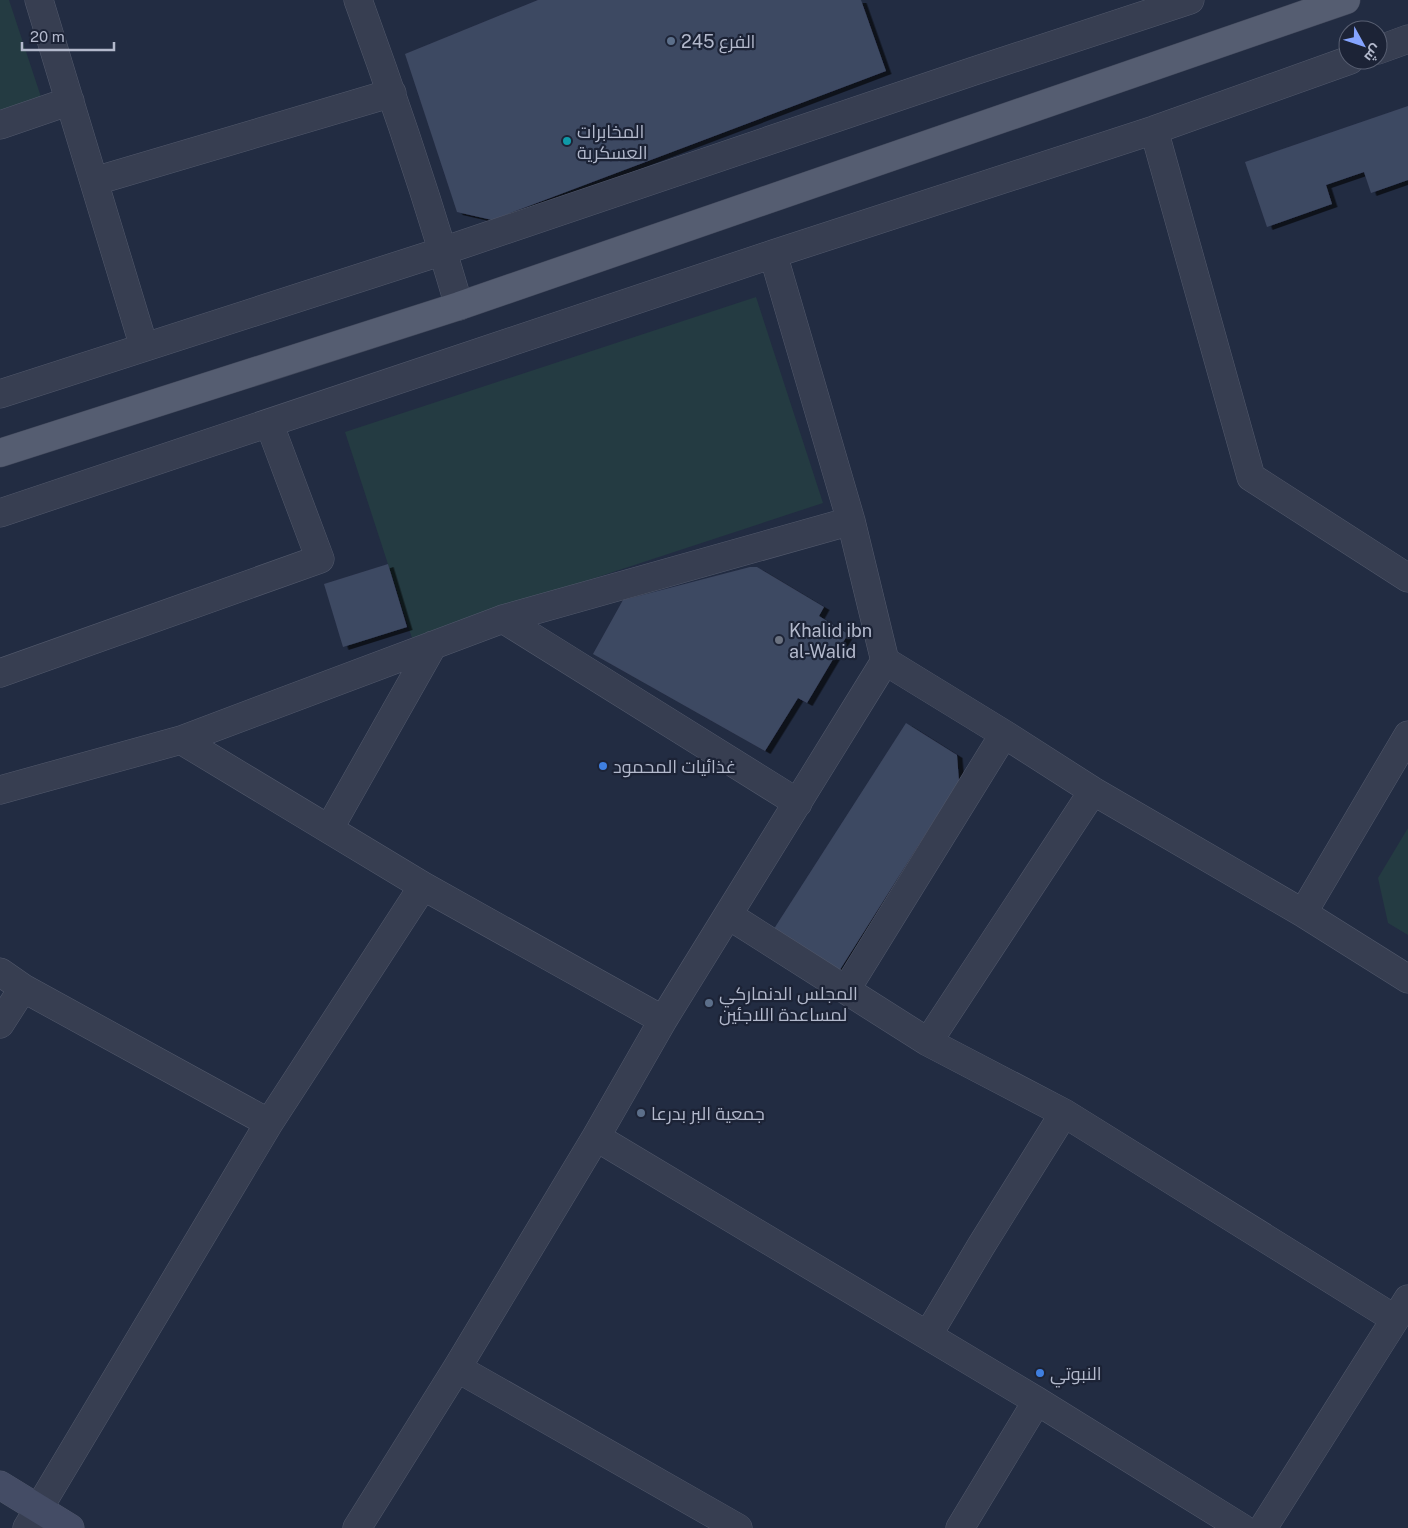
<svg xmlns="http://www.w3.org/2000/svg" width="1408" height="1528" viewBox="0 0 1408 1528" font-family="'Public Sans',Cairo,sans-serif">
<style>
.green{fill:#243b42}
.building{fill:#3e4862;filter:url(#shadow)}
.lines{fill:none;stroke-linecap:round;stroke-linejoin:round}
.street-casing{stroke:#52596c;stroke-width:29}
.secondary-casing{stroke:#52596c;stroke-width:29}
.primary-casing{stroke:#40475a;stroke-width:29}
.street{stroke:#373e51;stroke-width:28}
.secondary{stroke:#444c65;stroke-width:28}
.primary{stroke:#555d71;stroke-width:28}
.service-dot{fill:#5c6f8a;stroke:#1c2336;stroke-width:2}
.culture-dot{fill:#0f9aa8;stroke:#1c2336;stroke-width:2}
.worship-dot{fill:#6b7280;stroke:#1c2336;stroke-width:2}
.shop-dot{fill:#3f7fe0;stroke:#1c2336;stroke-width:2}
.labels{text-anchor:middle;dominant-baseline:central;stroke-width:4.5;stroke-linejoin:round;paint-order:stroke}
.poi-label{font-size:18px;fill:#b3b9cc;stroke:#1c2336;text-anchor:start}
</style>
<defs>
<filter id="shadow"><feDropShadow dx="5.5" dy="3" stdDeviation="0" flood-color="#0009"/></filter>
</defs>
<rect width="100%" height="100%" fill="#222c42"/>
<path class="green" d="M0,0h9l35,106 -44,14z
M756,297l67,206 -411,135 -67,-206z
M1408,828v107l-20,-12 -10,-45z"/>
<path class="building" d="M538,0h323l25,71 -394,149 -35,-8 -52,-158z
M1408,106v74l-37,13 -7,-21 -38,13 6,19 -65,23 -22,-65z
M388,564l19,63 -64,20 -19,-63z
M750,567h7l67,40 -5,9 29,18 -41,69 -9,-5 -33,53 -172,-97 30,-54z
M906,723l51,32 2,26 -123,195 -66,-41z"/>
<g class="lines">
<defs>
<path id="street" d="M39,0l105,347
M358,0c37,101 71,203 101,306
M1378,50l30,-11
M0,125l70,-24
M1154,130l97,347 157,101
M95,181l297,-88
M0,394l443,-143 531,-180 216,-71
M0,513l773,-259 381,-124 196,-70
M503,619l295,184
M885,661l119,73 89,57 210,122 105,66
M0,673l320,-114 -51,-136
M1004,734l-158,256 82,52 165,-251
M181,740l242,146 240,134
M0,790l181,-50 322,-121 348,-98
M329,829l104,-184
M1303,913l105,-178
M728,915l118,75
M0,972l23,16 246,135
M0,1024l23,-36
M928,1042l136,71 331,206
M596,1137l441,264 205,127
M928,1335l53,-89 83,-133
M457,1368l281,160
M27,1528l242,-405 154,-237
M357,1528l100,-160 139,-231 67,-117 222,-359 -34,-140 -78,-267
M960,1528l77,-127
M1263,1528l145,-229"/>
<path id="secondary" d="M0,1485l70,43"/>
<path id="primary" d="M0,453l459,-147 887,-306"/>
</defs>
<use href="#street" class="street-casing"/>
<use href="#secondary" class="secondary-casing"/>
<use href="#primary" class="primary-casing"/>
<use href="#street" class="street"/>
<use href="#secondary" class="secondary"/>
<use href="#primary" class="primary"/>
</g>
<g class="service-dot">
<circle cx="671" cy="41" r="5"/>
<circle cx="709" cy="1003" r="5"/>
<circle cx="641" cy="1113" r="5"/>
</g>
<circle class="culture-dot" cx="567" cy="141" r="5"/>
<circle class="worship-dot" cx="779" cy="640" r="5"/>
<g class="shop-dot">
<circle cx="603" cy="766" r="5"/>
<circle cx="1040" cy="1373" r="5"/>
</g>
<g class="labels">
<g class="poi-label">
<text x="681" y="41">الفرع 245</text>
<text x="577" y="131">المخابرات<tspan x="577" dy="21">العسكرية</tspan></text>
<text x="789" y="630">Khalid ibn<tspan x="789" dy="21">al-Walid</tspan></text>
<text x="613" y="766">غذائيات المحمود</text>
<text x="719" y="993">المجلس الدنماركي<tspan x="719" dy="21">لمساعدة اللاجئين</tspan></text>
<text x="651" y="1113">جمعية البر بدرعا</text>
<text x="1050" y="1373">النبوتي</text>
</g>
</g>
<g transform="translate(1363 45) rotate(130)"><circle r="24" fill="#1c2336" stroke="#585f72"/>
<path d="M0-4L9 19L0 12L-9 19Z" fill="#85a4ff"/>
<text y="-8" font-size="14" font-weight="bold" text-anchor="middle" fill="#b3b9cc">ش</text>
</g>
<path d="M22 42v8h92v-8" fill="none" stroke="#b3b9cc" stroke-width="2.5"/>
<text x="30" y="42" font-size="15" fill="#b3b9cc" stroke="#1c2336" stroke-width="4" paint-order="stroke">20 m</text>
</svg>
